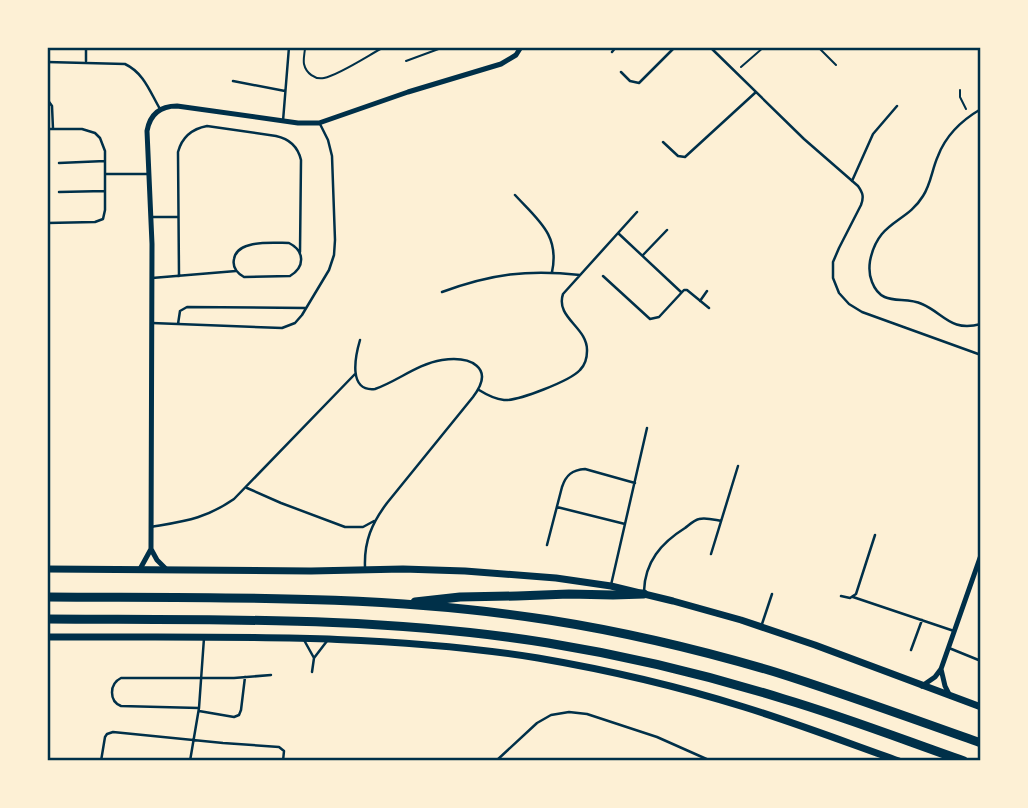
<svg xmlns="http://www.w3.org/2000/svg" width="1028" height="808" viewBox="0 0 1028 808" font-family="'Sofia Sans Condensed',sans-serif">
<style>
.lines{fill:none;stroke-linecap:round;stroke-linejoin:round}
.path{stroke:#003049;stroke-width:2}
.service{stroke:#003049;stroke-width:2.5}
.minor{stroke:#003049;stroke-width:5}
.tertiary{stroke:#003049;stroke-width:7}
.primary{stroke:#003049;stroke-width:9}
.neatline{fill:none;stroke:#003049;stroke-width:2.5}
</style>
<rect width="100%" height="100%" fill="#fdf0d5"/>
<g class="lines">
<path class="path" d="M305,47c0,5 -2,12 -1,17 2,9 11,16 20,14 15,-3 45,-23 60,-31
M818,47l18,18
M406,61l38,-14
M741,67l23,-20
M960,90v7l6,12"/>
<path class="service" d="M86,47v14
M710,47l94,92 54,47c5,7 6,11 3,19l-22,43 -6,14v16l6,15 10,11 13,8 119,43
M612,52l4,-5
M47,62l78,2c19,9 25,28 35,45
M621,72l9,9 9,2 36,-36
M233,81l52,10
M47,99l5,7 1,23
M981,109c-19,11 -35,26 -43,47 -6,13 -7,28 -15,40 -17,28 -45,24 -53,65 -1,7 -1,14 2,21 10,26 31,13 50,22 23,10 28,28 59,20
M283,121l6,-74
M47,129h35l13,4 5,5 5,13v59l-2,9 -8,3 -48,1
M663,142l15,14 7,1 71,-65
M59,163l46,-2
M105,174h42
M852,181l21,-47 24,-28
M59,192l46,-1
M515,195c23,25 45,40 37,77
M151,217h27
M618,233l63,59
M289,243c16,8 16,24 1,33l-46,1c-7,-4 -12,-9 -10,-18 3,-20 40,-16 55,-16z
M643,255l24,-25
M179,276l-1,-124c4,-15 13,-23 29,-26l69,10c14,3 22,11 25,24l-1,92
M603,276l47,43 9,-2 25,-27h3l22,18
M152,278l84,-7
M442,292c49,-18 86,-23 138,-17
M700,301l7,-10
M152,323l130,5 13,-5 7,-8 27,-45 5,-15 1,-15 -3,-84 -4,-16 -8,-16
M178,324l2,-13 7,-4 119,1
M360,340c-5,17 -12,52 15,49 23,-8 42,-25 67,-29 28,-4 54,7 31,37l-86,106c-15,20 -23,38 -22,64
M479,390c8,5 15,9 25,10 14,1 66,-19 76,-30 5,-5 7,-12 7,-19 1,-24 -32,-33 -24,-57l74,-82
M247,488l34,15 64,24h18l11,-6
M557,507l68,17
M151,527c34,-6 54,-8 83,-28l121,-125
M547,545l15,-58c4,-12 10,-17 23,-18l50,14
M711,554l27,-88
M611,585l36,-157
M644,591c1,-29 17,-48 41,-63 4,-3 9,-8 14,-9 7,-2 16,1 22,2
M841,596l9,2 6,-4 19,-59
M853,597l101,34
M762,624l10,-30
M304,640l10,18
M949,648l32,13
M911,650l11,-30
M312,672l2,-14 13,-17
M199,708l-78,-2c-12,-5 -12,-22 0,-28h113l37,-3
M199,711l35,6 5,-2 2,-5 4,-33
M101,761l4,-24 2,-3 6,-2 110,11 56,4 5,4 -1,10
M190,761l9,-53 5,-70
M496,761l41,-38 14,-8 18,-3 18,2 70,23 54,24"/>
<path class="minor" d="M151,549l6,11 9,9
M140,569l11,-20 1,-305 -5,-113c3,-17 13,-25 30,-25l121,17h21l89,-31 93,-28 15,-9 5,-8
M941,669l4,17 5,10
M922,686l13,-9 6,-8 40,-114"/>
<path class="tertiary" d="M47,569l264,2 92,-2 62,2 91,7 55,8 62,15 68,19 74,25 166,62
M47,637c164,1 329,-5 491,21 70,12 139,28 206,49 52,16 104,36 155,54"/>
<path class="primary" d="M47,597c168,1 336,-3 502,23 76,12 152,30 226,52 70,22 138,47 206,71
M415,602l45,-5 57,-1 52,-2 44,1 31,-1
M47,619c168,1 335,-3 501,24 80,13 159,32 236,56 61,18 120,41 180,62"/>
</g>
<rect width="1028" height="808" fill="none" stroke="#fdf0d5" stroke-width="98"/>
<rect x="49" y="49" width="930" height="710" class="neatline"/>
</svg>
